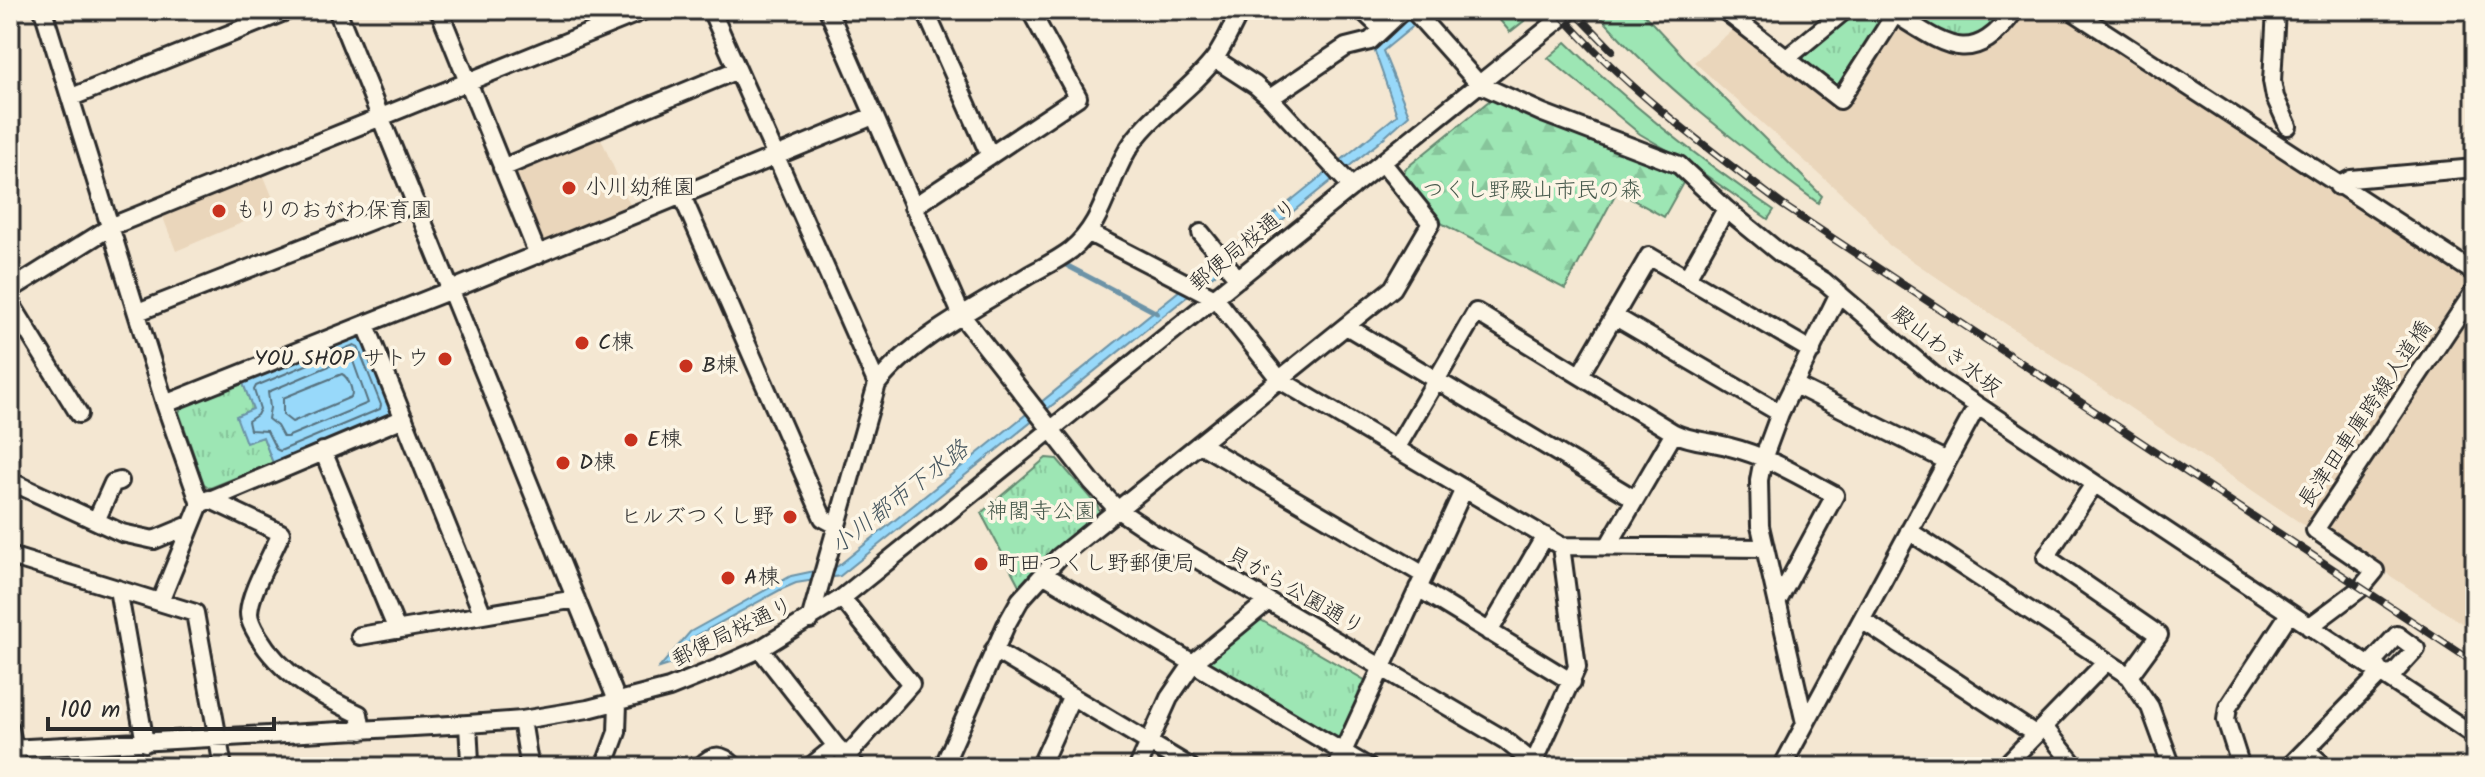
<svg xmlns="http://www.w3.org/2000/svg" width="2485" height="777" viewBox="0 0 2485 777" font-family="Kalam,'Klee One',sans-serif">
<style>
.built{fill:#ead6bb}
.green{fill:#9de6b4;stroke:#648870;stroke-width:2}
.forest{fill:url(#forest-firs);stroke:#648870;stroke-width:2}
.park{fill:url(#park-tufts);stroke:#648870;stroke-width:2}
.water{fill:#98d9fa;stroke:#6c93a7;stroke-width:2}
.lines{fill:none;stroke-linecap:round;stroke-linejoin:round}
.shore{stroke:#57717e;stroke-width:2}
.stream{stroke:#6c93a7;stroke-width:5}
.minor-casing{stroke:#2b2b2b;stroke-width:22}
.minor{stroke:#fcf5e5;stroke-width:16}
.rail-casing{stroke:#2b2b2b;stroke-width:8}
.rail{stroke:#fcf5e5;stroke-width:5;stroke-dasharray:15;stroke-linecap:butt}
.poi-dot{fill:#c8321e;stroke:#fcf5e5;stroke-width:3}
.labels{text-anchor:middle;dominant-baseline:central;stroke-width:7;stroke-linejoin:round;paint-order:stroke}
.poi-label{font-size:22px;fill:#2b2b2b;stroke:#fcf5e5;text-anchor:start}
.park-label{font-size:22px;fill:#485a4d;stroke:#fcf5e5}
.street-label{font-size:22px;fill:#2b2b2b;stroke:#fcf5e5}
.water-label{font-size:24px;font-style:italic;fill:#46565f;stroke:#fcf5e5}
</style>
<defs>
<pattern id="forest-firs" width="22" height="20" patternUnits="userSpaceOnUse" patternTransform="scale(2)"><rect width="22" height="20" fill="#9de6b4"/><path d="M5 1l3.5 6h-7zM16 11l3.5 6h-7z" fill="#87c59b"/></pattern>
<pattern id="park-tufts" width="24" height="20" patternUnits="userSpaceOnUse" patternTransform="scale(2)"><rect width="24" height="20" fill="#9de6b4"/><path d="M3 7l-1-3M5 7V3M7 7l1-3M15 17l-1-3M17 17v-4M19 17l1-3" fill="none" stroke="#87c59b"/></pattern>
</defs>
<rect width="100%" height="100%" fill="#f4e7d2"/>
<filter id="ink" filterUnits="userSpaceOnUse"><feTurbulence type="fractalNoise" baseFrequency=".0125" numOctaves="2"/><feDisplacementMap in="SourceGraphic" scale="16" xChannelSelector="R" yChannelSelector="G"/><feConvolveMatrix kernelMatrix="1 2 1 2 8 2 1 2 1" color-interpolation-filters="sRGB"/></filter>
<g filter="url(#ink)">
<path class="built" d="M2024,10h36l157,102 158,109 100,62v349l-98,-65 -72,-41 -416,-281 -26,-32 -169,-151 41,-34 105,82 52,-78 15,-3 32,20 12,3 45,-10 13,-10z
M599,134l31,71 -86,37 -6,-1 -29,-69z
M263,174l14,34 -101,43 -14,-36z"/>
<path class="green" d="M1491,10h47l-28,22z
M1606,10h34l55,59 127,127 -4,7c-78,-58 -154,-114 -219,-188z
M1566,42c64,63 134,118 208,168l-6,9 -85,-60 -43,-25 -92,-76z"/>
<path class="forest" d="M1496,100l172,70 16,11 -20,36 -47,-26 -52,98 -124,-66 -37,-47 1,-7 84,-68z"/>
<path class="park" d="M1858,10h32l-47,73 -12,2 -28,-21 1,-9z
M1901,10h106c-7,7 -14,18 -23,23 -28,18 -59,-9 -83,-23z
M243,383l10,26 -16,7 9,26 17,-5 10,26 -63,25 -6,-4 -25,-72 4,-6z
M1046,458l11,1 41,48 2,7 -79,75 -40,-76z
M1259,619l109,63 -28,59 -134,-78z"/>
<path class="water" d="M1413,10h12l-14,18 -28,23 26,64 -31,28 -538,433 -44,7 -16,7 -88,48 -17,25 -16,5 31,-36 101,-56 47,-10 559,-451 -23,-66 15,-18z
M357,335l6,2 29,72 -3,5 -116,49 -10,-26 -17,6 -10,-27 17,-7 -10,-26z"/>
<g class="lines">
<path class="shore" d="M354,345l4,2 23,58 -1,4 -100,42 -4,-2 -9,-18 -17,-1 -2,-9 9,-6 3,-6 -6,-19 2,-4z
M348,358l5,3 15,42 -81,34h-4l-6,-11 -9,-7 2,-11 -2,-16z
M342,374c6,3 12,17 9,23l-59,25 -9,-7v-17z"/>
<path class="stream" d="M1066,265l91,48"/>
<defs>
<path id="minor" d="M43,10l122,394 35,100
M337,10l281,693 -1,29 -13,35
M439,10l99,245
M711,10l166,374
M828,10l134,306 130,166 26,28 36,24 351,206 33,27
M925,10l65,146
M1362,10l20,19
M1413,10l66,74 64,29 136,52 47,44 55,45 43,27 118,101 533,354
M1724,10l116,90 55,-86c50,31 78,56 120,-4
M2071,10l404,263
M2276,10l-4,71 3,16 13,29
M1787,58l58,-48
M1215,59l40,26 15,13 82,89
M72,97l217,-87
M1270,98l76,-51 24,-6 33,-31
M502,168l235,-98
M2338,186l13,-7 124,-11
M682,196l141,322 13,7
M913,207l165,-110 -48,-87
M1089,233l126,65 65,82 281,166 204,2
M1201,233l37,46
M1687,278l39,-69
M10,290l102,-64 533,-216
M10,302l69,112
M138,312l278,-109
M1614,316l166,97
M366,325l117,290
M1346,326l289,173
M1580,375l69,-119 163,95
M1795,385l152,76
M165,404l286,-114 422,-174
M1200,444l224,131
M1396,449l80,-137 198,121c19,9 37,8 56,14 37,9 71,30 105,48l-57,106
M323,451l74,179
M10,481l112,52 32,7 36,-15
M2094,484l-48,73 113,78 -30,41
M209,499l72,34c-9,22 -31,58 -32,80 0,8 5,16 9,23 23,39 61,59 101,78l3,17
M96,521l17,-38 7,-2
M1909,531l220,145 21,31 22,60
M1608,546l66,-113
M10,556l185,57 28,154
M1043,574l325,193
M1418,588l154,94
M118,589l27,154
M842,598l69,86 -65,73
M160,602l40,-98 204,-86
M810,620l67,-236c36,-46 102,-78 152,-109 14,-8 29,-15 42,-25 32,-26 36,-65 56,-99 22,-37 63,-59 88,-93 10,-14 17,-32 26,-48
M1862,620l173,114
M2309,627l52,-39 14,-17 -60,-41 160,-240
M1489,632l56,-96
M2397,635l19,14 -22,24 -14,1 -6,-14z
M360,636l216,-37
M760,649l76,97 21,21
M994,650l196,117
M522,720l7,43
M1805,723l-45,-197 -1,-46 4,-21 17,-46 59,-120
M2044,727l32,40
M10,729l8,38
M10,749l458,-25 54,-4 66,-11 81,-21 47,-19 44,-20 82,-51 729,-588
M2306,750l19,17
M463,767l7,-5 -2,-38
M700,767c13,-14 22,-14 35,0
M810,767l26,-21
M943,767l63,-142 14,-25 39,-43 334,-269 38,-65 -49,-61
M1040,767l32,-71
M1138,767l31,-69 24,-35 75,-62
M1336,767l128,-278
M1532,767l45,-100 -16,-121
M1782,767l195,-361
M2004,767l102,-105
M2241,767l-15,-47 2,-13 61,-93
M2289,767l91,-93"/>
</defs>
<use href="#minor" class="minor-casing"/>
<use href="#minor" class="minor"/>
<defs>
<path id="rail" d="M1557,10c66,76 147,136 227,196l691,457
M1573,10l39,40"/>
</defs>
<use href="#rail" class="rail-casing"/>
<use href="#rail" class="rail"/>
</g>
</g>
<g class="poi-dot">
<circle cx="569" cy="188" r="8"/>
<circle cx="219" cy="211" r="8"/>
<circle cx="582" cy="343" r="8"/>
<circle cx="445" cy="359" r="8"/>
<circle cx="686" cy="366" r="8"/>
<circle cx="631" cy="440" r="8"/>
<circle cx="563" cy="463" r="8"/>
<circle cx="790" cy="517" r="8"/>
<circle cx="981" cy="564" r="8"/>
<circle cx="728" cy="578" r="8"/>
</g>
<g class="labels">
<g class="poi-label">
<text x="585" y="188">小川幼稚園</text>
<text x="235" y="211">もりのおがわ保育園</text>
<text x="598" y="343">C棟</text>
<text x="429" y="359" text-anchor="end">YOU SHOP サトウ</text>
<text x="702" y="366">B棟</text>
<text x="647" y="440">E棟</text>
<text x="579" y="463">D棟</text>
<text x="774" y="517" text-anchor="end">ヒルズつくし野</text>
<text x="997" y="564">町田つくし野郵便局</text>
<text x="744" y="578">A棟</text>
</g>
<g class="park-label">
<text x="1532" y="191">つくし野殿山市民の森</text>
<text x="1041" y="512">神閣寺公園</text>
</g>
<g class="street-label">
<text transform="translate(1244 246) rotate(-39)">郵便局桜通り</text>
<text transform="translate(1946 352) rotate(38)">殿山わき水坂</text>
<text transform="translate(2366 415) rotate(-56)">長津田車庫跨線人道橋</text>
<text transform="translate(1295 592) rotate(30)">貝がら公園通り</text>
<text transform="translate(733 633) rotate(-26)">郵便局桜通り</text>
</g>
<g class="water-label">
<text transform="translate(900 498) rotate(-38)">小川都市下水路</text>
</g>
</g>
<rect width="2485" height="777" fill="none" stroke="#fcf5e5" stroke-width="40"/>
<rect x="20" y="20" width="2445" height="737" fill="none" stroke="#2b2b2b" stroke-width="3" filter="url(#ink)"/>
<path d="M48 717v12h226v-12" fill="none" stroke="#2b2b2b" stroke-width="4"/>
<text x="60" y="717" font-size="24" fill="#2b2b2b" stroke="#fcf5e5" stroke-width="6" paint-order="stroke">100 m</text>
</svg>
